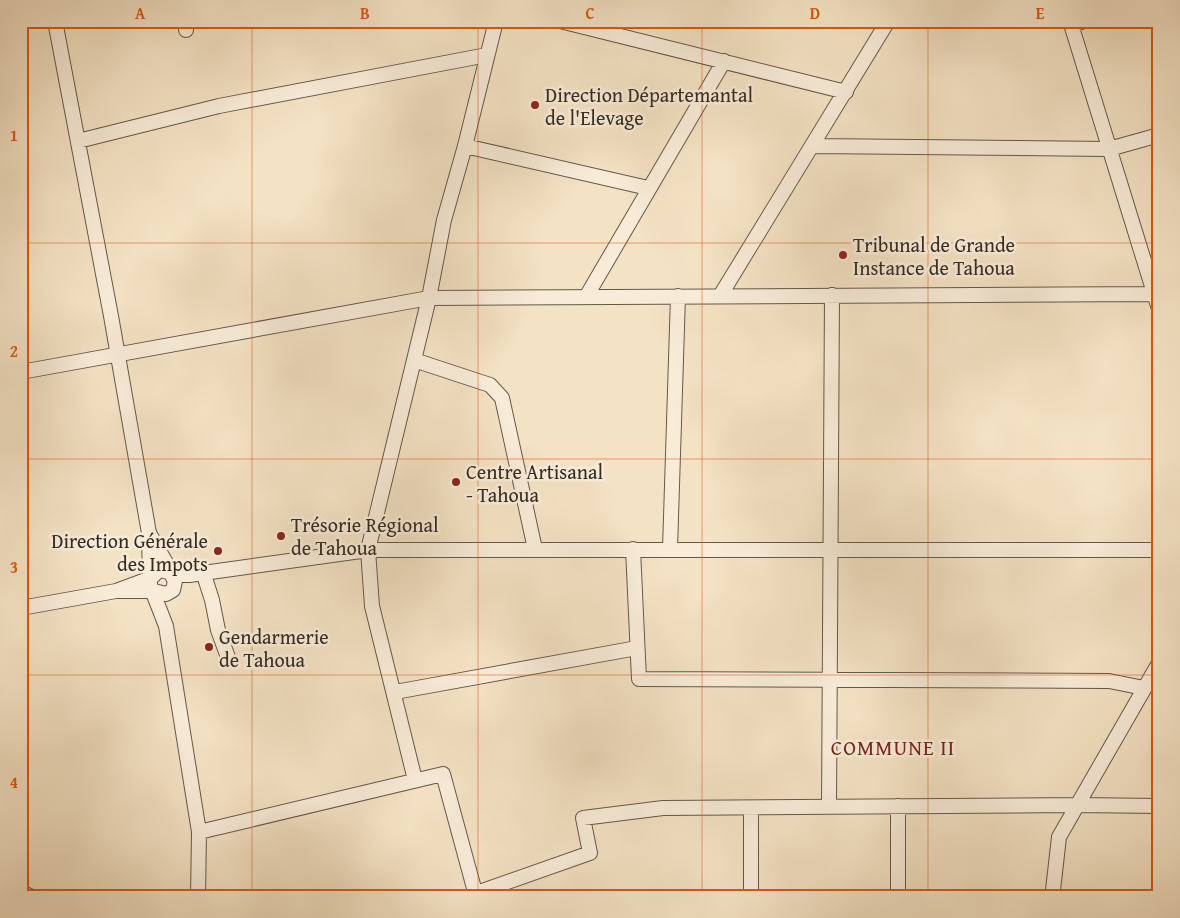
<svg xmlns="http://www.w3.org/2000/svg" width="1180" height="918" viewBox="0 0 1180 918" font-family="'Gentium Book Plus',serif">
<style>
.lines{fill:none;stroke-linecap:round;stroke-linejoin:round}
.minor-casing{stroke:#64594a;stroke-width:16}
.minor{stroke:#f8ecd9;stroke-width:14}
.grid{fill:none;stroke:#df570d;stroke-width:1;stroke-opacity:0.55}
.poi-dot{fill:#8f2418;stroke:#f8ecd9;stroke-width:2}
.labels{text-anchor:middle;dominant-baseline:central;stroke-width:5;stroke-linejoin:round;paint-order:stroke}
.poi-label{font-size:20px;fill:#342b21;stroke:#f8ecd9;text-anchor:start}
.neighbourhood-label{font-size:21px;letter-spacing:1px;fill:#7a1f14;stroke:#f8ecd9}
.neatline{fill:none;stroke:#df570d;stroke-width:2}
.grid-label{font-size:16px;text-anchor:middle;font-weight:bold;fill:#df570d}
</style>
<rect width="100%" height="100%" fill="#f4e2c4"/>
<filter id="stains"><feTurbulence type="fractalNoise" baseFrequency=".004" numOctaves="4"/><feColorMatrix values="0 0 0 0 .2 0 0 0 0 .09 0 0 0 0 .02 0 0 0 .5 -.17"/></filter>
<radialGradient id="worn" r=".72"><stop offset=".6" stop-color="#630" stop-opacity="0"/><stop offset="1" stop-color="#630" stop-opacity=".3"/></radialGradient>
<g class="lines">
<defs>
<path id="minor" d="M55,21l56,295 38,217 1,52 16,41 33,206 -1,65
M186,21v9
M560,21l286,71
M1070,21l89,288
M1071,25l13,-4
M78,141l141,-35 268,-51
M465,146l183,42
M813,146l296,3 50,-14
M720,296l168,-275
M586,297l138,-236
M414,360l76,25 12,13 33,151
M21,372l408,-74 725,-4
M149,533l24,42h16l179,-25h791
M633,549l6,130 470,2 35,7
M670,549l8,-253
M204,575l8,25 6,30 11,30
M21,608l95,-17h38l12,3 7,-4 2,-9 -5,-9 -11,-2 -8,8 -35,13
M395,692l242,-44
M415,780l-43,-174 -4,-56 61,-252 15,-78 21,-74 31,-125
M829,806l3,-511
M751,809v88
M199,832l244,-58 32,118
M21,892l11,5
M465,897l125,-44 -7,-35 80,-10 414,-3 82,1
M898,897v-91
M1057,897l-4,-7 6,-53 100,-174"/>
</defs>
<use href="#minor" class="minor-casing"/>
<use href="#minor" class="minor"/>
</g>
<path class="grid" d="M252,21v876M478,21v876M702,21v876M928,21v876M21,243h1138M21,459h1138M21,675h1138"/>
<g class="poi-dot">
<circle cx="535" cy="105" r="5"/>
<circle cx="843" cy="255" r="5"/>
<circle cx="456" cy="482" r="5"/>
<circle cx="281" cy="536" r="5"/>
<circle cx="218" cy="551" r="5"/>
<circle cx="209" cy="647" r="5"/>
</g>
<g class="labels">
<g class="poi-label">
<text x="545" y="94">Direction Départemantal<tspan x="545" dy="23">de l'Elevage</tspan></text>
<text x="853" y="244">Tribunal de Grande<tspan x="853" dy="23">Instance de Tahoua</tspan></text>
<text x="466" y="471">Centre Artisanal<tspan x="466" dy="23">- Tahoua</tspan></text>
<text x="291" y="524">Trésorie Régional<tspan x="291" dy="23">de Tahoua</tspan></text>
<text x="208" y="540" text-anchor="end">Direction Générale<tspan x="208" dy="23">des Impots</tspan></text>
<text x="219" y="636">Gendarmerie<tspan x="219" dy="23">de Tahoua</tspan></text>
</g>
<g class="neighbourhood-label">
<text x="893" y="747">COMMUNE II</text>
</g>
</g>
<rect width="1180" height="918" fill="none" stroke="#f4e2c4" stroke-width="55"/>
<rect x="28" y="28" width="1124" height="862" class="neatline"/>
<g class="grid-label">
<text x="140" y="19">A</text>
<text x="365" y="19">B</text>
<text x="590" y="19">C</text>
<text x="815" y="19">D</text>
<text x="1040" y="19">E</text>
<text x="14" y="141">1</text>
<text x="14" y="357">2</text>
<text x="14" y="573">3</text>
<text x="14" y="788">4</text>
</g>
<rect width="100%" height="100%" filter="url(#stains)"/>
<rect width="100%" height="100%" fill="url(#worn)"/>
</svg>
